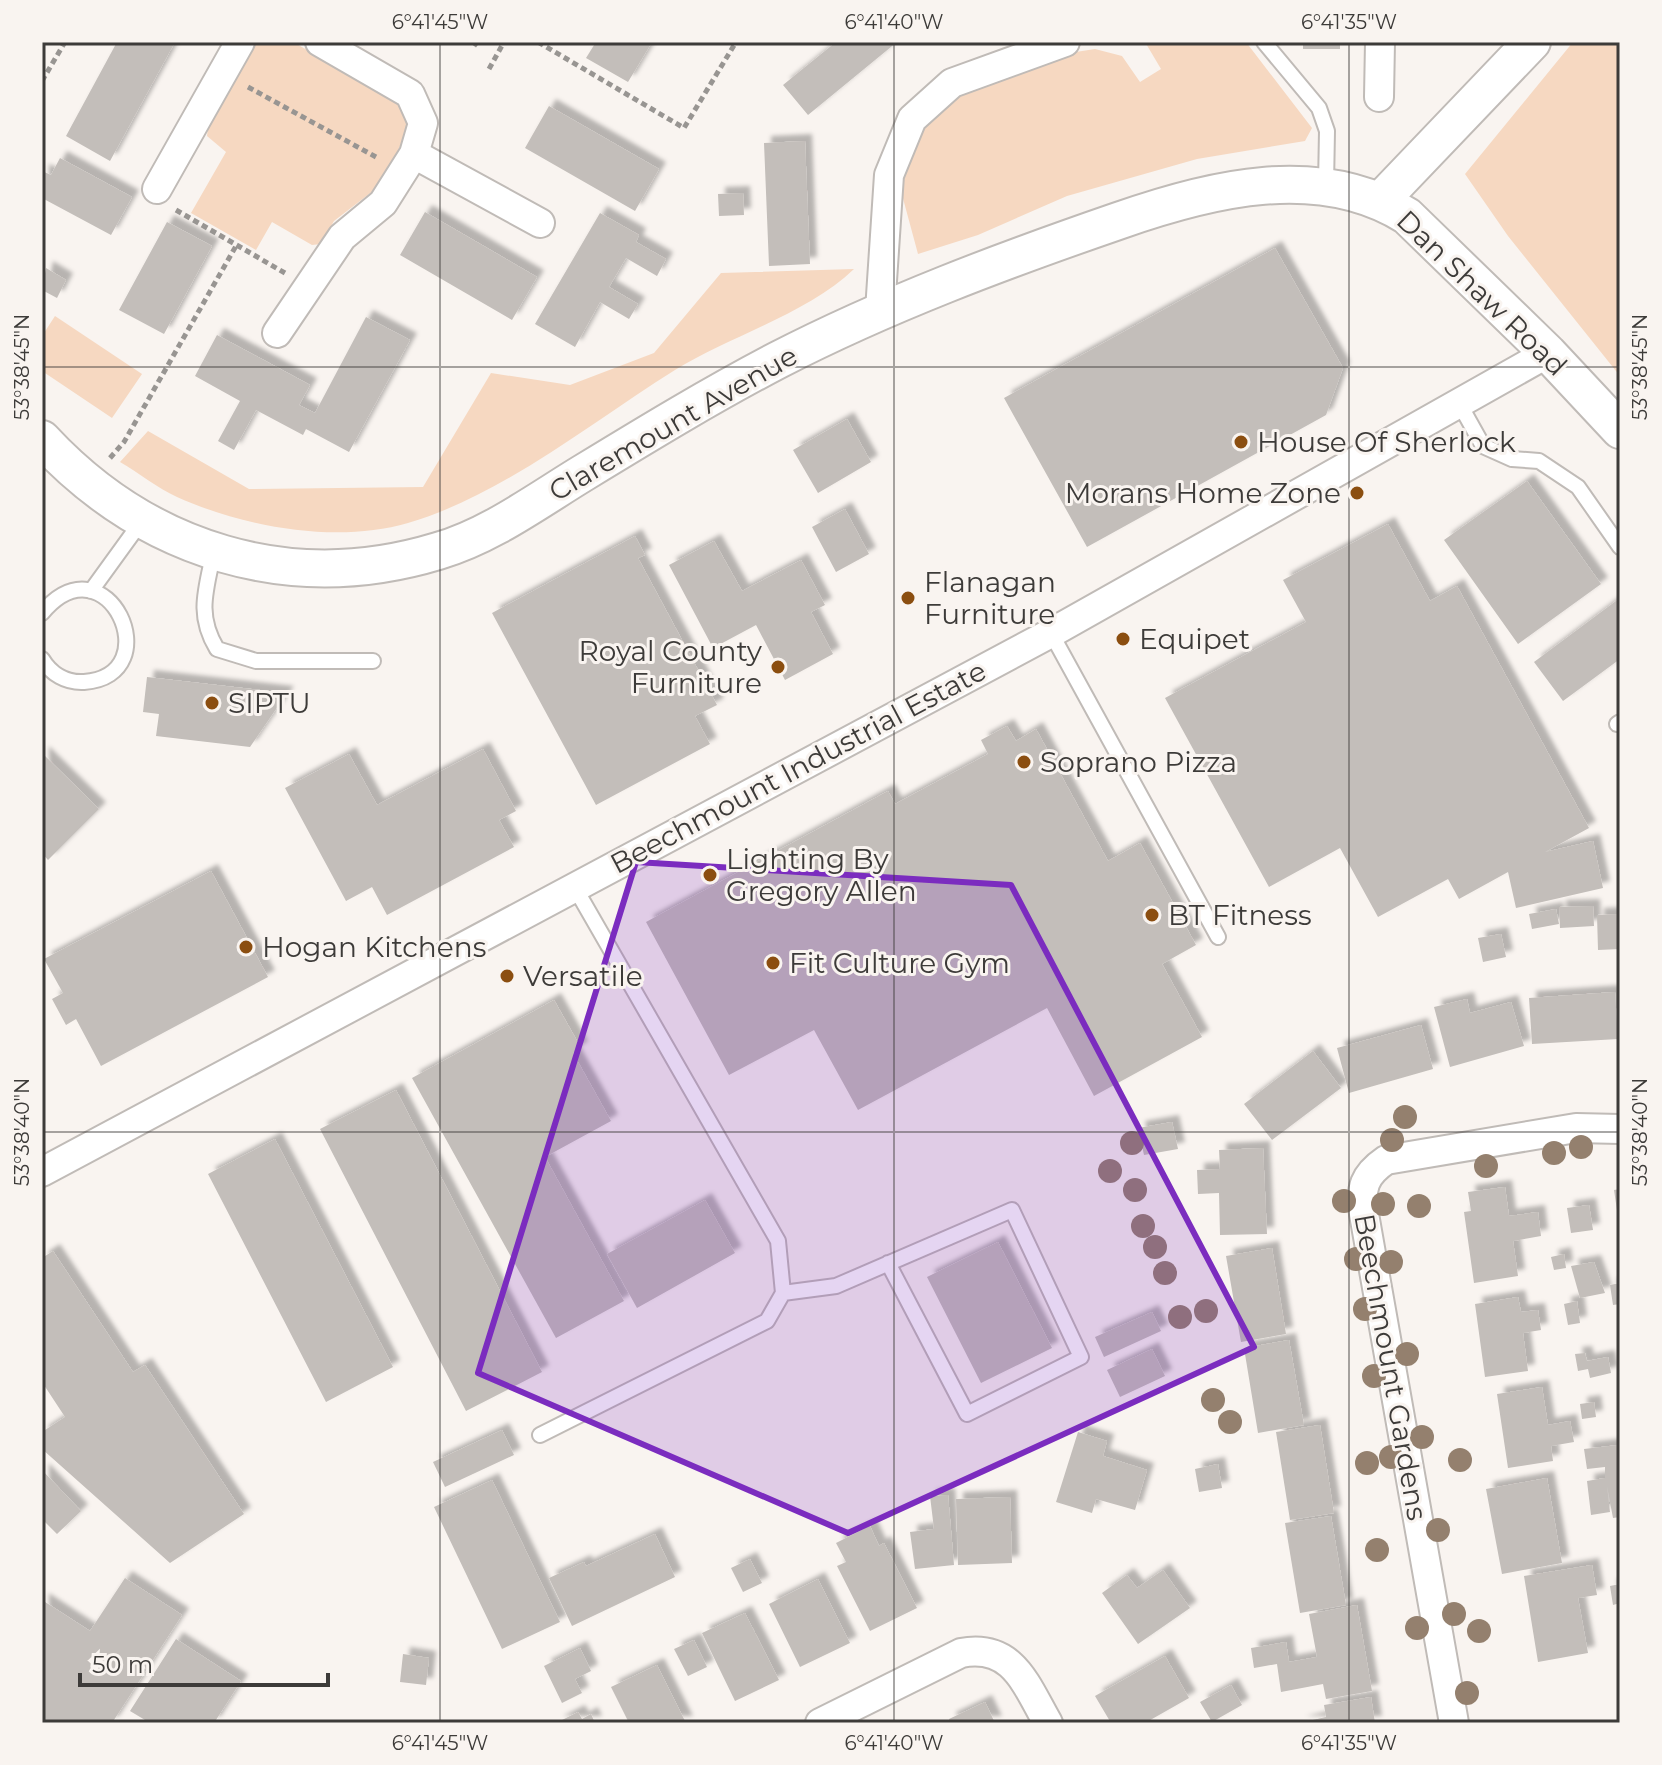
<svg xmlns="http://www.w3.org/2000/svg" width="1662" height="1765" viewBox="0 0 1662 1765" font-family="Montserrat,sans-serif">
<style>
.green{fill:#f6d8c1}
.building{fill:#c3beba;filter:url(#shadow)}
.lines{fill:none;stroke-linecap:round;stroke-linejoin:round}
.service-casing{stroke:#c0bbb7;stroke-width:18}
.minor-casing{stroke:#c0bbb7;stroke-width:32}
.tertiary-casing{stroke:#c0bbb7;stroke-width:40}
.path{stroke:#989592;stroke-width:5;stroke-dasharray:6 4;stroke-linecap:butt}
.service{stroke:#fff;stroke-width:14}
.minor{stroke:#fff;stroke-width:28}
.tertiary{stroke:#fff;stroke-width:36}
.tree{fill:#94806e}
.marked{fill:#7b2cbf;fill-opacity:0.2;stroke:#7b2cbf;stroke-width:6;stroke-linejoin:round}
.ticks{fill:none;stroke:#3d3b39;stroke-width:2;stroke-opacity:0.45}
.poi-dot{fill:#8b4e10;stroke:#f9f4f0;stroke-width:3}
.labels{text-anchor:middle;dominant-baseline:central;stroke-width:6;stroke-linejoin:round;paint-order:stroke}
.street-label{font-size:28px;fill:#3d3b39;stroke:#f9f4f0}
.poi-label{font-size:28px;fill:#3d3b39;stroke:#f9f4f0;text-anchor:start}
.neatline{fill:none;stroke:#3d3b39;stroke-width:3}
.ticks-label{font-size:20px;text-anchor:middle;fill:#3d3b39}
</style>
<defs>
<filter id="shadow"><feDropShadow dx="7" dy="-7" stdDeviation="2" flood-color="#0004"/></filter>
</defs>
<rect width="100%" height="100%" fill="#f9f4f0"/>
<path class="green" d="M257,42h36l104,59 10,18 -2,17 -20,41 -12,14 -39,30 -13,23 -9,1 -40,-23 -16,28 -65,-37 35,-61 -19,-16 1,-9z
M1145,42h101l66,86 -7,13 -108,18 -130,37 -89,39 -60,19 -17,-63 2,-34 29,-42 35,-30 96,-31 32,-5 27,7 18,26 21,-13z
M1573,42h47v334l-112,-140 -43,-62z
M854,269c-45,44 -124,67 -179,101 -83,52 -172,125 -267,153 -72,21 -164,4 -231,-26 -20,-9 -38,-24 -57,-35l28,-31 101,58 174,-2 68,-114 79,12 84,-32 67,-80z
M55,316l87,58 -30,44 -70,-47v-35z"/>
<path class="building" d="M117,42h58l-65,119 -44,-25z
M596,42h56l-24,40 -42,-24z
M836,42h61l-89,73 -25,-30z
M1303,42h37v7h-37z
M549,106l110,63 -24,42 -110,-63z
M805,141l5,123 -41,2 -5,-123z
M60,158l72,39 -21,38 -69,-37v-27l9,4z
M743,193l1,22 -25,1 -1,-22z
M425,212l112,65 -25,43 -112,-65z
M600,213l39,22 -3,7 30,17 -9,17 -31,-18 -17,29 29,17 -9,15 -29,-17 -25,45 -40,-23z
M167,222l45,24 -48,88 -45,-24z
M1275,248l68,120 -17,47 -239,132 -83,-149z
M46,268l20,12 -9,18 -15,-8z
M366,317l44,23 -61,112 -43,-23 -3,6 -47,-25 -22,40 -16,-9 22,-40 -45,-25 22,-41 93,50 -11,20 16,8z
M847,419l24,43 -53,31 -25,-43z
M1527,481l74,103 -83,60 -74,-104z
M845,509l24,45 -33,18 -24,-45z
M1388,524l42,77 27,-15 132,242 -44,24 48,-11 10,47 -87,20 -8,-36 -49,27 -11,-20 -70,38 -38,-69 -71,39 -104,-189 141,-76 -23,-42z
M635,536l10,19 -7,3 79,147 -22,11 15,28 -114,61 -104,-192z
M714,541l28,50 59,-31 24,45 -14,7 22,42 -48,26 -29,-55 -43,23 -44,-83z
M1620,598v61l-57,42 -29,-39z
M147,677l140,16 -37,54 -94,-11 3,-22 -16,-2z
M1007,726l9,15 20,-12 72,132 32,-18 56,102 -34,19 40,73 -108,59 -47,-88 -189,102 -44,-80 -85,45 -83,-153 242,-131 7,13 93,-50 -7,-14z
M483,749l33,62 -17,9 15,27 -127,68 -15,-28 -26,14 -61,-113 64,-34 28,51z
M42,753l57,56 -51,51 -6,-7z
M211,871l57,106 -167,89 -25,-47 -10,6 -14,-26 11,-6 -19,-34z
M1593,906l1,20 -34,2 -1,-21z
M1556,909l3,15 -27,5 -3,-15z
M1620,914v35l-22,1 -1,-35z
M1501,934l5,23 -23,5 -5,-24z
M1615,992l3,47 -86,5 -3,-46z
M1467,999l3,14 41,-11 13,44 -74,21 -16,-60z
M554,1000l27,48 -8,5 38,68 -66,36 79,144 -68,37 -144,-260z
M1421,1025l12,44 -84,24 -12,-45z
M1313,1051l28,37 -69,52 -28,-36z
M396,1090l146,282 -76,39 -146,-282z
M1172,1122l6,27 -34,6 -6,-27z
M275,1139l118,228 -67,35 -118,-228z
M1263,1148l4,86 -47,1 -1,-42 -21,1 -1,-24 23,-1 -1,-19z
M1505,1187l4,29 29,-4 3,24 -28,5 5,35 -44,7 -10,-71 7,-1 -3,-19z
M1620,1189v28h-2l-4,-27z
M705,1200l30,53 -98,55 -30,-54z
M1589,1205l4,25 -22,3 -4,-25z
M998,1242l54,106 -71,35 -54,-106z
M1272,1248l14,86 -45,8 -15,-86z
M53,1251l80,121 12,-7 99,149 -74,49 -128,-114v-17l23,-15 -23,-35v-124z
M1564,1254l2,14 -12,2 -3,-13z
M1594,1262l11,31 -25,5 -9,-32z
M1620,1283v21l-7,1 -3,-20z
M1518,1297l3,15 17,-2 3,20 -18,3 5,38 -43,6 -10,-73z
M1577,1301l3,22 -12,2 -4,-21z
M1152,1312l9,19 -57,26 -9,-20z
M1289,1340l15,85 -46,8 -14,-85z
M1152,1349l13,27 -45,21 -13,-27z
M1585,1353l2,8 21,-4 3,16 -21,5 -2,-9 -10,2 -3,-17z
M1542,1387l6,38 22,-4 4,21 -23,4 2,15 -45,7 -11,-74z
M1594,1402l2,15 -14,2 -2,-15z
M1320,1425l14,88 -44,7 -14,-88z
M502,1430l12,25 -69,32 -12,-25z
M1078,1432l29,9 -4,15 44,14 -12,40 -39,-11 -4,14 -36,-11z
M1618,1445l2,72 -7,1 -6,-32 3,26 -19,3 -4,-34 18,-3v-11l-18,2 -3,-20z
M1218,1464l4,24 -23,4 -4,-23z
M42,1470l39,41 -24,23 -15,-15z
M1547,1478l15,85 -60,11 -16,-85z
M492,1480l68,142 -58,27 -68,-142z
M948,1495l6,70 -39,4 -5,-37 24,-3 -4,-33z
M1010,1497l2,66 -54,2 -2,-66z
M1331,1516l15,89 -46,8 -15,-90z
M870,1526l9,20 5,-3 33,65 -47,23 -33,-65 9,-4 -10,-19z
M655,1534l20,43 -103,49 -23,-48 35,-16 2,4z
M750,1559l12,24 -19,9 -12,-24z
M1592,1565l5,30 -19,3 10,55 -50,9 -14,-86z
M1163,1570l27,38 -52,36 -36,-51 25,-18 10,13z
M125,1578l57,37 -70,108h-70v-123l48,31z
M818,1579l32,64 -50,24 -31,-63z
M1620,1584v19l-7,2 -3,-19z
M1357,1605l15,86 -46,8 -3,-15 -42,8 -4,-28 -23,4 -3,-20 35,-6 3,20 28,-5 -8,-43z
M745,1613l34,67 -44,21 -33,-68z
M176,1639l65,42 -27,42h-71l2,-3 -15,-9z
M694,1640l13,27 -19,9 -14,-27z
M580,1648l11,23 -16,8 7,14 -20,10 -18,-37z
M403,1654l26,4 -3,27 -26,-3z
M1165,1656l24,42 -44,25h-34l-16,-27z
M657,1665l29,58h-57l-18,-36z
M1231,1685l11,20 -30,17 -12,-20z
M1371,1697l4,26h-76l27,-6 -2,-12z
M985,1702l10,21h-45l-1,-4z
M578,1712l4,7 9,-5 4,9h-39z"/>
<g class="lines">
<defs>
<path id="service" d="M1264,42l55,66 8,23 -1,54
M1459,403l24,43 29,13 27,2 39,26 42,60
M214,551c-8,39 -18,63 3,98l39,12h117
M91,591l50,-69
M42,613c65,-78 129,63 42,69 -18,1 -33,-8 -42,-23
M1051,633l167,304
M1617,724l3,-2
M783,1293l53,-7 176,-76 69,147 -114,57 -79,-151
M540,1435l227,-114 16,-28 -5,-52 -204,-355"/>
<path id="minor" d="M1379,97l1,-55
M414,154l126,69
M157,189l83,-147
M880,311l9,-136 23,-56 40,-36 113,-41
M277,333l65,-96 41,-34 31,-49 9,-31 -13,-29 -90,-52
M42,1172l1009,-539 497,-280
M820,1723l141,-70c52,-10 65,32 87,70
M1454,1723l-90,-509c-4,-26 0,-39 22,-54l190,-32 44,1"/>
<path id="tertiary" d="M1381,200l151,-158
M42,439c104,112 248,157 396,112 52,-15 99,-50 145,-78 64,-39 128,-78 195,-113 109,-56 224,-99 340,-139 91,-32 201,-60 289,-5l141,137 72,77"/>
</defs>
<use href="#service" class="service-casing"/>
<use href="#minor" class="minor-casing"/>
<use href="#tertiary" class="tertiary-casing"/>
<path class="path" d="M538,42l146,86 52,-86
M474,46l3,-4
M489,69l15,-27
M42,81l23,-39
M248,87l128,70
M176,210l109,63
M110,458l14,-16 112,-196"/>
<use href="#service" class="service"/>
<use href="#minor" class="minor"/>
<use href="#tertiary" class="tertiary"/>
</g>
<g class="tree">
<circle cx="1405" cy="1117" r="12"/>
<circle cx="1392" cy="1140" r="12"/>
<circle cx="1132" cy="1143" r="12"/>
<circle cx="1581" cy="1147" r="12"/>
<circle cx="1554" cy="1153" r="12"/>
<circle cx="1486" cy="1166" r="12"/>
<circle cx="1110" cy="1171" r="12"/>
<circle cx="1135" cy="1190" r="12"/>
<circle cx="1344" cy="1201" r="12"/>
<circle cx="1383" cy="1204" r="12"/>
<circle cx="1419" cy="1206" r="12"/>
<circle cx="1143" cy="1226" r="12"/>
<circle cx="1155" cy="1247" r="12"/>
<circle cx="1356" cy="1259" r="12"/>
<circle cx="1391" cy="1262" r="12"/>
<circle cx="1165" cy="1273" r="12"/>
<circle cx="1365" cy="1309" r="12"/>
<circle cx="1206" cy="1311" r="12"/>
<circle cx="1180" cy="1317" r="12"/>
<circle cx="1407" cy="1354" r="12"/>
<circle cx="1374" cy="1376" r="12"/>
<circle cx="1213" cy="1400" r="12"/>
<circle cx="1230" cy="1422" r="12"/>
<circle cx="1422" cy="1437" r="12"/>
<circle cx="1391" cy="1457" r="12"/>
<circle cx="1460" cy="1460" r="12"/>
<circle cx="1367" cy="1463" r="12"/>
<circle cx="1438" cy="1530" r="12"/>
<circle cx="1377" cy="1550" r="12"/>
<circle cx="1454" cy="1614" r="12"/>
<circle cx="1417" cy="1628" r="12"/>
<circle cx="1479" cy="1631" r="12"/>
<circle cx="1467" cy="1693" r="12"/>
</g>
<path class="marked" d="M636,862l375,23 243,462 -406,186 -370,-160z"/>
<path class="ticks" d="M440,42v1681M894,42v1681M1349,42v1681M42,367h1578M42,1132h1578"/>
<g class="poi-dot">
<circle cx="1241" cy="442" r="8"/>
<circle cx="1357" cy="493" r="8"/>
<circle cx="908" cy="598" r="8"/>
<circle cx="1123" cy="639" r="8"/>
<circle cx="778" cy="667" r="8"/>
<circle cx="212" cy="703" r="8"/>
<circle cx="1024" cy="762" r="8"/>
<circle cx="710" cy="875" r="8"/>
<circle cx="1152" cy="915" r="8"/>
<circle cx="246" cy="947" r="8"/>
<circle cx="773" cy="963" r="8"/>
<circle cx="507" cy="976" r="8"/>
</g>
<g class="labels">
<g class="street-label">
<text transform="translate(1482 293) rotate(44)">Dan Shaw Road</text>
<text transform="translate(673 423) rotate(-30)">Claremount Avenue</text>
<text transform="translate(798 767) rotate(-28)">Beechmount Industrial Estate</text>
<text transform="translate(1391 1367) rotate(80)">Beechmount Gardens</text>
</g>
<g class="poi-label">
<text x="1257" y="442">House Of Sherlock</text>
<text x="1341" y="493" text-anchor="end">Morans Home Zone</text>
<text x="924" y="582">Flanagan<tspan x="924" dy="32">Furniture</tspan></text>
<text x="1139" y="639">Equipet</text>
<text x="762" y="651" text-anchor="end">Royal County<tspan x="762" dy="32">Furniture</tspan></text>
<text x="228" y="703">SIPTU</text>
<text x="1040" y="762">Soprano Pizza</text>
<text x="726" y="859">Lighting By<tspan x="726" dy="32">Gregory Allen</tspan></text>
<text x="1168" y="915">BT Fitness</text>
<text x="262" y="947">Hogan Kitchens</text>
<text x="789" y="963">Fit Culture Gym</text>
<text x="523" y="976">Versatile</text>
</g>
</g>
<rect width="1662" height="1765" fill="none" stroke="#f9f4f0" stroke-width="88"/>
<path d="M80 1673v12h248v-12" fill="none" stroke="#3d3b39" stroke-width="4"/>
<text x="92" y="1673" font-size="24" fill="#3d3b39" stroke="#f9f4f0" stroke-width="6" paint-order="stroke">50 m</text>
<rect x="44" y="44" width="1574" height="1677" class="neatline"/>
<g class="ticks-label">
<text x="440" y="29">6°41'45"W</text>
<text x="894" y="29">6°41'40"W</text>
<text x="1349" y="29">6°41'35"W</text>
<text transform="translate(22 367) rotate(-90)" y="7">53°38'45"N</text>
<text transform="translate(1640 367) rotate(-90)" y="7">53°38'45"N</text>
<text transform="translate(22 1132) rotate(-90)" y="7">53°38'40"N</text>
<text transform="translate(1640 1132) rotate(-90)" y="7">53°38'40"N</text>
<text x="440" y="1750">6°41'45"W</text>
<text x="894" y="1750">6°41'40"W</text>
<text x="1349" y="1750">6°41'35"W</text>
</g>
</svg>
